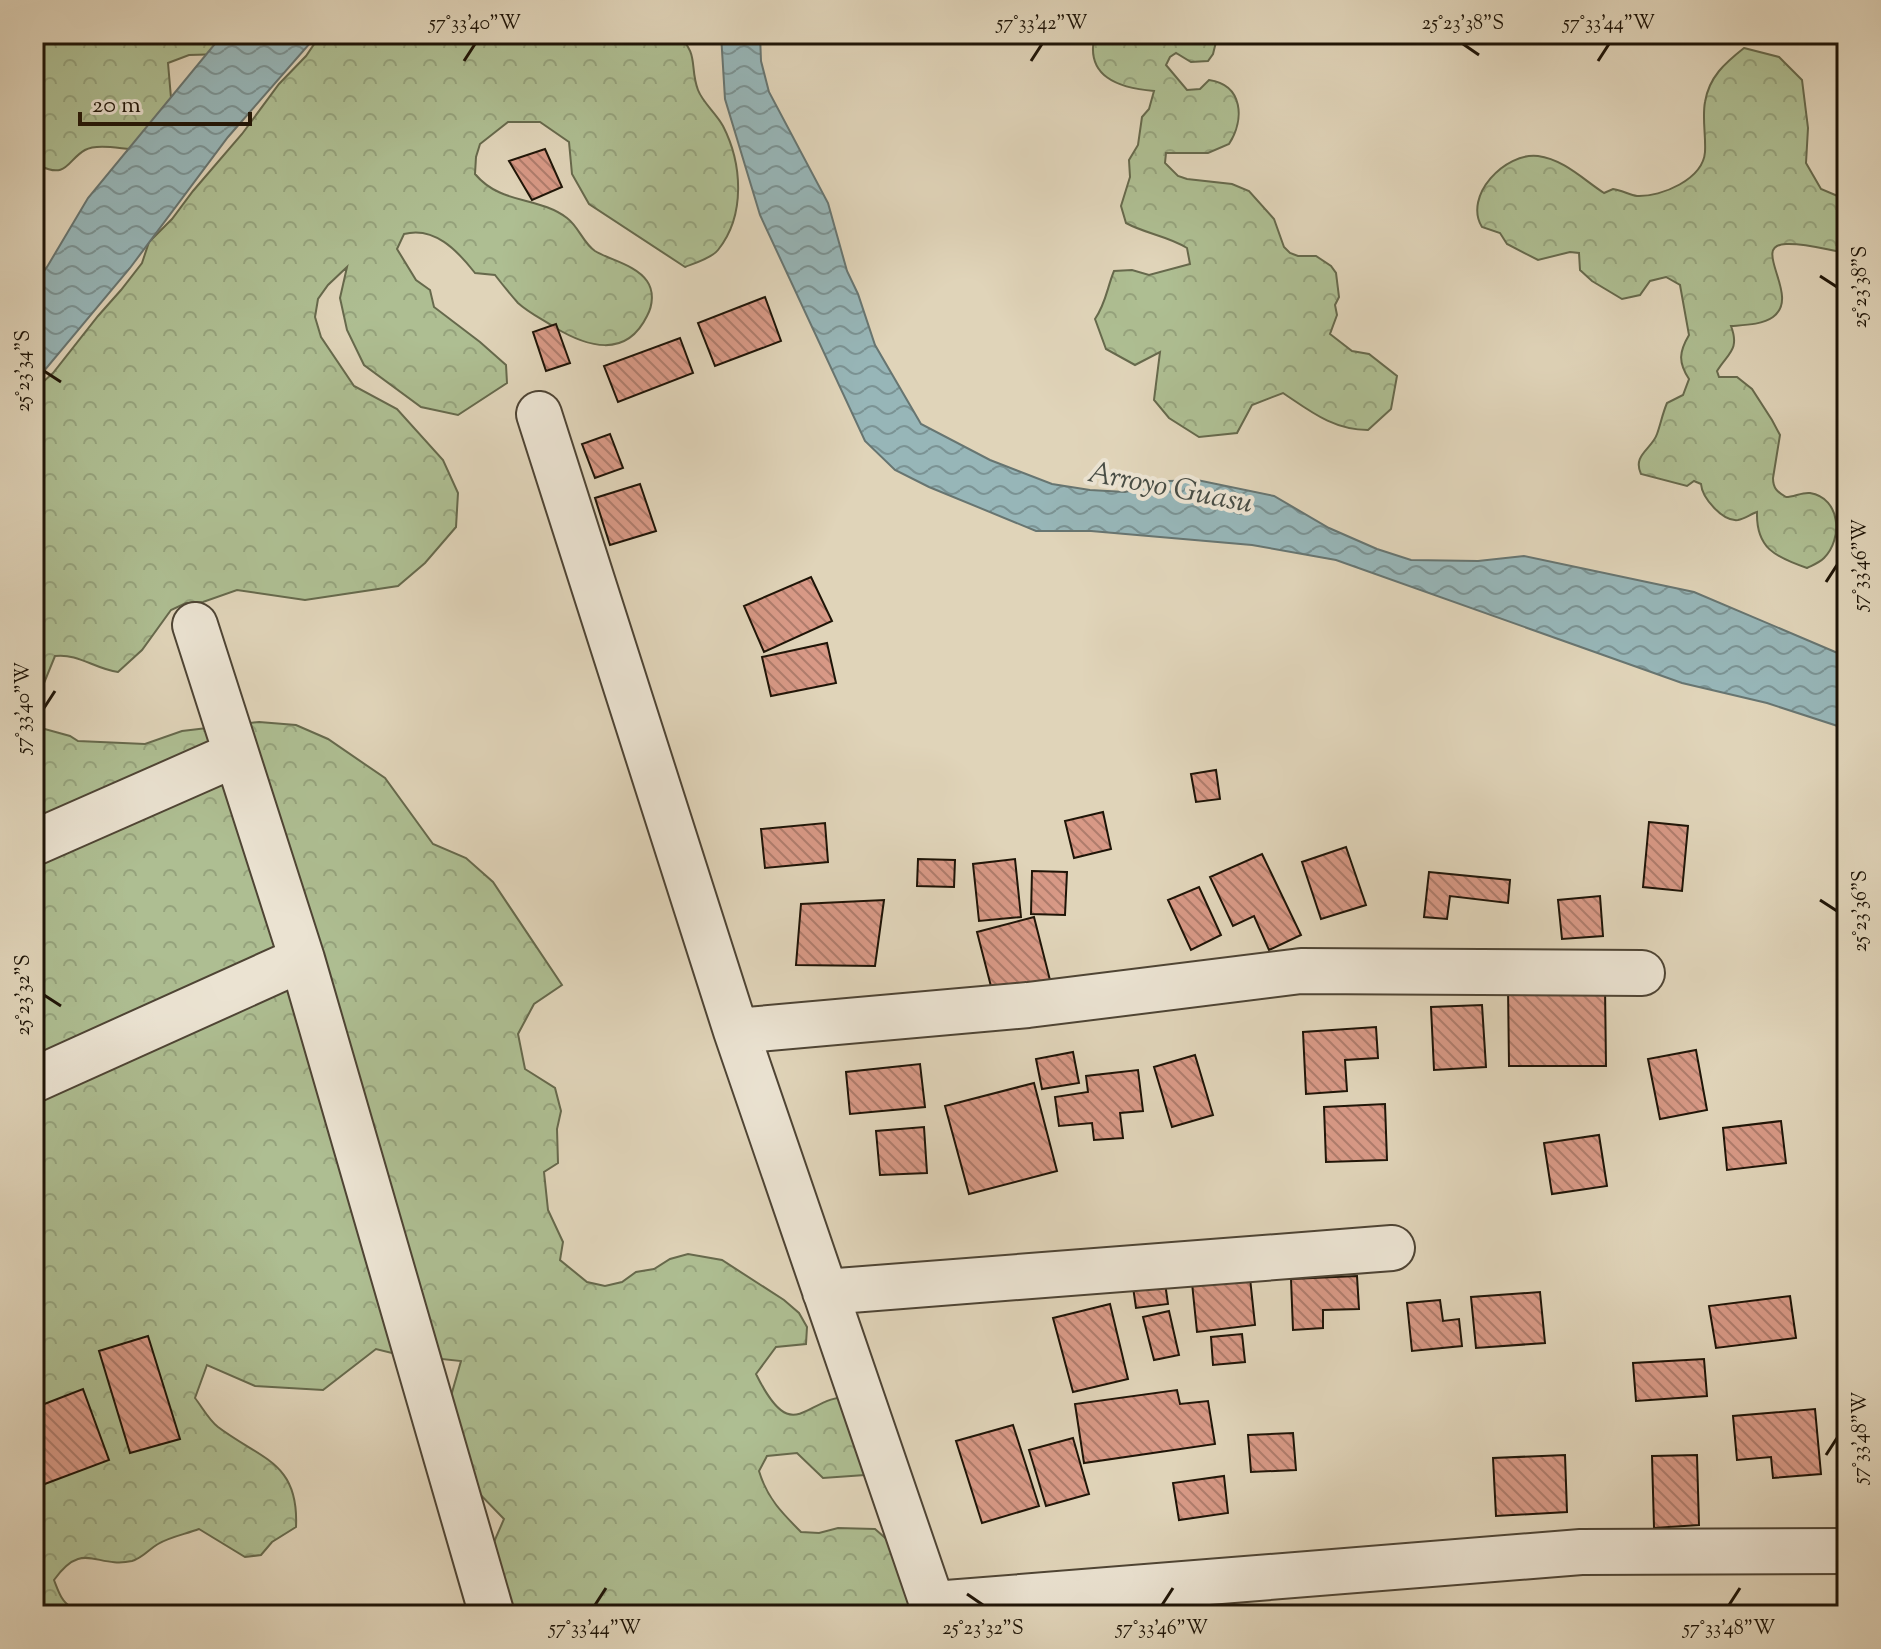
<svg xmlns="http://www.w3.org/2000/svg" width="1881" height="1649" viewBox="0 0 1881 1649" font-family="'Sorts Mill Goudy',serif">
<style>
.forest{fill:url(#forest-crowns);stroke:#66694c;stroke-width:2}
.pitch{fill:#aebe92;stroke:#66694c;stroke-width:2}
.water{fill:url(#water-waves);stroke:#677571;stroke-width:2}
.building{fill:url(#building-back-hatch);stroke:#1e1407;stroke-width:2}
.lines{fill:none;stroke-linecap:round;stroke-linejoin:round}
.minor-casing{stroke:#4e4434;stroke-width:48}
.minor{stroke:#ebe3d2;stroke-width:44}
.ticks{fill:none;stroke:#1e1407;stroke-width:3}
.labels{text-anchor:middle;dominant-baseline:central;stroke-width:8;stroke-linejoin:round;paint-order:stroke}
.water-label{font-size:30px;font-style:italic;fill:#484d45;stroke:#ebe3d2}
.neatline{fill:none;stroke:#1e1407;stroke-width:3}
.ticks-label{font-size:20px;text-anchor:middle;fill:#1e1407}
</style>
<defs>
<pattern id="forest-crowns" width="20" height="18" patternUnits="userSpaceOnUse" patternTransform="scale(2)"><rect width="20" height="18" fill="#aebe92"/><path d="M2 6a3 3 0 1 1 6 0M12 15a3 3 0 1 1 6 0" fill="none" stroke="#95a27c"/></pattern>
<pattern id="water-waves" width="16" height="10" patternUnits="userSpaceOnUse" patternTransform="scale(2)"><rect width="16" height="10" fill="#97b6b8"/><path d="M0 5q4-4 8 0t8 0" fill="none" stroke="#7b9394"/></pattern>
<pattern id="building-back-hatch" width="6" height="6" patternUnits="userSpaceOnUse" patternTransform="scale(2)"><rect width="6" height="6" fill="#d89986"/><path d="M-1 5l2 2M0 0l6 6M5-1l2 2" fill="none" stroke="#af7c6c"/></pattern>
</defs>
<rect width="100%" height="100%" fill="#e0d4b9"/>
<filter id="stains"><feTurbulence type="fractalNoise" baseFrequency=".0025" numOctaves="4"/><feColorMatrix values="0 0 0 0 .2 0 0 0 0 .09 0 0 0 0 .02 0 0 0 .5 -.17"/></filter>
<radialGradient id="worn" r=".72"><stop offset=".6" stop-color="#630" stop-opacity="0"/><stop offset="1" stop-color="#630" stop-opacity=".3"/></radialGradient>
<path class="forest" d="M34,34h203l-13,20 -35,1 -21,8 3,35 -41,51c-13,-1 -34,-5 -45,1 -18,10 -17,29 -45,16l-6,7z
M321,34h355c24,19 13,32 22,56 5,13 18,23 25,36 19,37 23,89 -5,124 -6,8 -23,13 -33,17l-96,-63 -17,-30 -3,-32 -29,-20h-32l-28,22 -4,13 -1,17c26,31 63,22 92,44 12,9 16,25 28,33 15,9 41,14 52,30 7,10 6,24 0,35 -21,43 -60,31 -93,11 -12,-8 -25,-14 -36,-24 -8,-9 -16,-19 -23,-28l-20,-2c-18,-23 -41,-47 -71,-39l-7,15 19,31 14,10 4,17 46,35 26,23 1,18 -49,32 -37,-8 -57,-42 -17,-35 -7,-32 7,-31 -19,18 -10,14 -3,18 6,20 33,49 43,23 46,51 15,33 -2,34 -31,36 -27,23 -93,14 -68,-10 -34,12 -17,1 -15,7 -29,40 -24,22c-23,-3 -40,-19 -63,-16l-13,32 -8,12v-310l19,-17 45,-57 23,-26 21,-27 7,-21 23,-23 21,-28 49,-57 37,-50 27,-28z
M1095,34h116l5,8 -3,12 -5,7 -17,1 -15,-9 -6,4 -4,8 21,25 13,-1 9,-9c34,5 36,39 20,64l-21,9h-42l-1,10 13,13 9,3 45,5 17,7 25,28 10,28 6,6 8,3h18l15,10 5,7 3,24 -4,8 2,10 -7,19 22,17 17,3 28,22 -6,33 -23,21c-35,0 -58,-19 -85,-37l-31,12 -15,28 -38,4 -30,-19 -15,-18 6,-48 -25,13 -29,-16 -11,-30c11,-16 12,-31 19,-48l18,-1 17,5 41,-11 -3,-16c-19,-12 -41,-14 -61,-25l-5,-17 9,-29 -1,-17 9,-15 4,-28 7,-8 5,-18c-35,-3 -70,-14 -59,-57z
M1744,48l35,9 23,23 6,48 -2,35 15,26 26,11v53c-20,-3 -40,-10 -61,-9 -37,1 16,52 -13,73 -11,8 -29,8 -42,9 9,24 -3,27 -14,45l2,6h18l15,12 20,31 8,15 -7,43c0,10 4,14 13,19 8,0 16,-5 24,-4 31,5 33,46 14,65 -5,5 -11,7 -17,10 -32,-11 -51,-20 -50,-56 -6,2 -13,7 -19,8 -15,2 -36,-22 -37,-36l-7,-3 -7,5 -46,-12c-9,-19 11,-25 16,-40 4,-11 5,-19 10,-31l16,-8 6,-16c-11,-17 -10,-27 0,-44l-9,-50 -14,-8 -16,4 -10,14 -18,4 -30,-18 -12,-11 -1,-17 -9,-1 -32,8 -31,-16 -7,-11 -18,-6c-19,-31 23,-75 56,-71 25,3 46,24 66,37l9,-4c8,1 17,6 24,7 25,1 66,-17 68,-44 1,-17 -3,-34 0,-50 4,-25 20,-39 39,-54z
M259,722l37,3 32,14 57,39 48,66 33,14 27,24 69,103 -28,19 -16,30 7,35 30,19 6,23 -4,18 1,34 -14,9 4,38 15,32 -3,18 27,22 18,4 17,-4 14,-10 18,-3 16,-10 18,-5 34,6 62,40 15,13 8,14 -1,17 -30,3 -20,27c38,77 48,21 97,22l23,68 -11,11 -42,3 -26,-25 -30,3 -8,15c8,27 23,42 42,61l18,1 19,-5 37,1 32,28 17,58h-447v-34l27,-62 -33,-34 -28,-61 18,-63 -65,-7 -20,-5 -53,41 -68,-4 -48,-21 -12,33c7,9 14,22 23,29 44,33 81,35 78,100l-24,15 -11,13 -16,2 -46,-28c-13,5 -30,8 -41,15 -9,5 -15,14 -26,17 -36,8 -49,-22 -78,19 4,10 7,21 17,27 18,12 61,4 84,8h-121v-889l36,10 8,5 67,3 37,-13z"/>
<path class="pitch" d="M1216,34h369l-369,8z"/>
<path class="water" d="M223,34h95l-90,103 -98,131 -96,115v-100l13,-16 41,-69z
M721,34h39l1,27 8,31 59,111 19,68 11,23 17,51 46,79 69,36 62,24 38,6 35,2 44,-11 28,-1 77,16 55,32 48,21 34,11 67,1 46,-5 170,36 153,65v72l-80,-26 -85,-20 -346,-123 -84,-15 -161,-14h-55l-107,-44 -34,-17 -30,-29 -105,-226 -35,-116z"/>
<path class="building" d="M545,149l17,38 -30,13 -23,-39z
M765,297l16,44 -66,25 -17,-43z
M556,324l14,39 -24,8 -13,-39z
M680,338l13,35 -75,29 -14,-36z
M610,434l13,34 -28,10 -13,-34z
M640,484l16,47 -46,14 -15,-47z
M811,577l21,44 -68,31 -20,-46z
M827,643l9,40 -65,13 -9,-39z
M1216,770l4,29 -24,3 -5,-28z
M1103,812l8,37 -37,9 -9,-37z
M1649,822l39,4 -6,65 -39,-4z
M825,823l3,39 -63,6 -4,-39z
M1346,847l20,58 -45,14 -19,-57z
M1262,854l39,81 -32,15 -15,-34 -21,10 -23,-49z
M918,859l37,1 -1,27 -37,-1z
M1015,859l6,58 -42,4 -6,-57z
M1032,871l35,1 -2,43 -34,-1z
M1429,872l81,8 -2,23 -58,-7 -3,23 -23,-2z
M1199,887l22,48 -30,15 -23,-50z
M1600,896l3,40 -41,3 -4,-39z
M884,900l-9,66 -79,-1 5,-61z
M1034,917l17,67 -57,14 -17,-66z
M1508,986h97l1,80h-97z
M1482,1005l4,62 -52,3 -3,-63z
M1376,1027l2,31 -33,2 2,31 -41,3 -3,-62z
M1696,1050l11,60 -47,9 -12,-60z
M1073,1052l6,31 -37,6 -6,-30z
M1195,1055l18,60 -41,12 -18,-60z
M920,1064l5,43 -75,7 -4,-42z
M1138,1070l5,41 -23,2 3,25 -29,2 -2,-17 -33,3 -4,-29 33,-5 -2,-16z
M1034,1083l23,88 -88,23 -24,-88z
M1385,1104l2,56 -61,2 -2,-55z
M1781,1121l5,42 -59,7 -4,-42z
M924,1127l3,46 -47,2 -4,-44z
M1599,1135l8,51 -55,8 -8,-51z
M1357,1276l2,33 -36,1v18l-30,2 -2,-51z
M1250,1278l5,47 -58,7 -5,-49z
M1165,1283l3,21 -32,4 -3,-21z
M1540,1292l5,51 -69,5 -5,-51z
M1790,1296l6,42 -80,10 -7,-42z
M1440,1300l3,21 16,-2 3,27 -50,5 -5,-48z
M1110,1304l18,75 -55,13 -20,-74z
M1169,1311l10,44 -25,5 -11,-43z
M1242,1334l3,28 -32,3 -2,-28z
M148,1336l32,103 -50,14 -31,-102z
M1704,1359l3,37 -71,5 -3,-38z
M83,1389l26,71 -75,28v-80z
M1177,1390l3,14 28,-3 7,43 -131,19 -9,-59z
M1815,1409l6,65 -48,4 -2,-21 -34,3 -4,-44z
M1013,1425l26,81 -57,17 -26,-82z
M1293,1433l3,37 -45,2 -3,-37z
M1073,1438l16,56 -43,12 -17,-56z
M1565,1455l2,57 -71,4 -3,-58z
M1697,1455l2,70 -45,3 -2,-72z
M1224,1476l4,37 -49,7 -6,-37z"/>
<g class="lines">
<defs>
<path id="minor" d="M539,414l197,617 200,584
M195,625l107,334 190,656
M34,843l202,-89
M736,1031l292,-26 273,-34 341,2
M34,1080l268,-121
M825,1292l567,-44
M934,1604l647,-52 266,-1"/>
</defs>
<use href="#minor" class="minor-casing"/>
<use href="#minor" class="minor"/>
</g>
<path class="ticks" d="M1463,44l16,11M464,61l11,-17M1031,61l11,-17M1598,61l11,-17M1820,276l17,11M44,371l17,11M1826,582l11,-17M44,708l11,-17M1820,900l17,11M44,995l17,11M1826,1455l11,-17M967,1594l16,11M595,1605l11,-17M1162,1605l11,-17M1729,1605l11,-17"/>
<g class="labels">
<g class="water-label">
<text transform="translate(1170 489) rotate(11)">Arroyo Guasu</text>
</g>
</g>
<rect width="1881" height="1649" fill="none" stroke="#e0d4b9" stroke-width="88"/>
<path d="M80 112v12h170v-12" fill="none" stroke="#1e1407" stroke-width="4"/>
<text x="92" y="112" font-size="24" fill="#1e1407" stroke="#ebe3d2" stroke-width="6" paint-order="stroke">20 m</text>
<rect x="44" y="44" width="1793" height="1561" class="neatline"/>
<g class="ticks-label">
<text x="475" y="29">57°33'40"W</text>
<text x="1042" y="29">57°33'42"W</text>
<text x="1463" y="29">25°23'38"S</text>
<text x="1609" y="29">57°33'44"W</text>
<text transform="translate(1859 287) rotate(-90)" y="7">25°23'38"S</text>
<text transform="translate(22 371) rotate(-90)" y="7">25°23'34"S</text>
<text transform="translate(1859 565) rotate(-90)" y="7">57°33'46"W</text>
<text transform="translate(22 708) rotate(-90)" y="7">57°33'40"W</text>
<text transform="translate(1859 911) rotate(-90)" y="7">25°23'36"S</text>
<text transform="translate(22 995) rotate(-90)" y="7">25°23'32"S</text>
<text transform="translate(1859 1438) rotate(-90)" y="7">57°33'48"W</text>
<text x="595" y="1634">57°33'44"W</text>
<text x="983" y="1634">25°23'32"S</text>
<text x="1162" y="1634">57°33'46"W</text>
<text x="1729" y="1634">57°33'48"W</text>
</g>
<rect width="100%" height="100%" filter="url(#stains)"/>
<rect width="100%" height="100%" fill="url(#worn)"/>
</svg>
